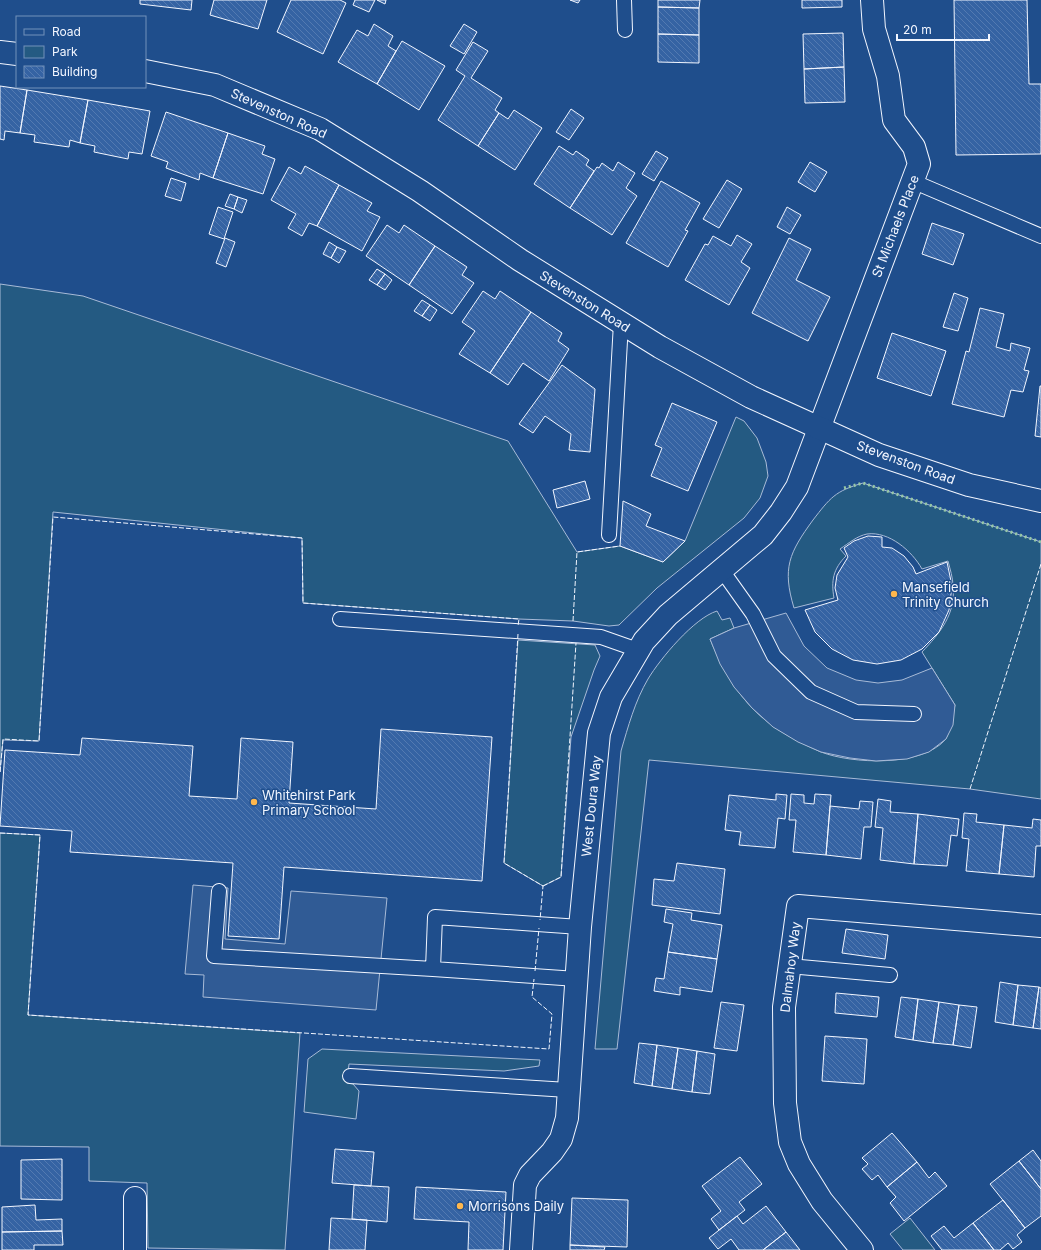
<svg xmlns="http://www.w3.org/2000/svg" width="1041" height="1250" viewBox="0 0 1041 1250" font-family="Inter,sans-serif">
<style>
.green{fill:#245a82;stroke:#a8bbd7}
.parking{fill:#305b95;stroke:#a8bbd7}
.building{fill:url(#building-back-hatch);stroke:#f2f6ff}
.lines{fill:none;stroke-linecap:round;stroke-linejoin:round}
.lane-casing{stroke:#f2f6ff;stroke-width:16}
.street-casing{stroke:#f2f6ff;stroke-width:24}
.highway-casing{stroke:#f2f6ff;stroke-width:24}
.lane{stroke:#1f4e8c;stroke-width:14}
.street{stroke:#1f4e8c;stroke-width:22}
.highway{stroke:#1f4e8c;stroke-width:22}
.hedge{stroke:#97c8a6;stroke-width:3;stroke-dasharray:2 3;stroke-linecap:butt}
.fence{stroke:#f2f6ff;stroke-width:1;stroke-dasharray:5 2;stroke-linecap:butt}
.poi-dot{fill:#ffb74d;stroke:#1f4e8c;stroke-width:1.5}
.labels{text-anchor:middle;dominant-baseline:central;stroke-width:3;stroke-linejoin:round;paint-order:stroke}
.street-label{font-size:13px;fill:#f2f6ff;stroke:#1f4e8c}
.poi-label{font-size:13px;fill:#f2f6ff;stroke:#1f4e8c;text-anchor:start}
</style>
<defs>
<pattern id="building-back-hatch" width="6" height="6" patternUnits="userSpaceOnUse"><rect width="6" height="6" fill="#3563a3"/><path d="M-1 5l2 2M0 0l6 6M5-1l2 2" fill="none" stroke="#537ab1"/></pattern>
</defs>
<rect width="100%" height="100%" fill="#1f4e8c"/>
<path class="green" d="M0,284l83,12 425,145 69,111 43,-6 43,16 22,-21 51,-124 8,4 13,17 9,24 2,14 -8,22 -16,20 -87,70 -38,37 -10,1 -36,-5 -54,-2 -216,-16 -1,-65 -249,-26 -14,229 -36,-1 -3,32z
M863,483l178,59v257l-71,-10 -321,-29 -32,289h-22l26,-298c7,-24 14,-50 27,-72 12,-20 46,-61 69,-68l5,9 8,-2 4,10 -24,11c14,34 32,65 63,87 12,9 34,20 48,26 31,12 100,15 124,-12 5,-6 8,-27 10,-35l-33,-53c18,-19 34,-38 31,-66 0,-8 -3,-17 -5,-25l-26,8c-10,-18 -33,-38 -55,-35 -10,2 -18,9 -27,15l6,7c-13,13 -15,25 -12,42l-40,10c-12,-40 -5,-55 19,-88 17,-22 22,-29 50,-37z
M518,640l77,5 5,11 -6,14 -23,67 -10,140 -18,9 -39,-23z
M0,833l40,2 -12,180 272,18 -15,217 -137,-2 -1,-65 -58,-2v-34l-89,-1z
M322,1049l218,11 -1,6 -35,5 -155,-7 -2,19 6,1 6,7 -3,28 -52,-7 4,-53z
M910,1218l25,32h-32l-13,-16z"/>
<path class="parking" d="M786,613l18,33 23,22 29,12 22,3 24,-3 30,-12 23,37 -2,20 -7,14 -17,13 -22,7 -31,2 -26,-3 -29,-6 -23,-10 -25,-15 -21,-19 -18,-21 -14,-23 -10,-25 24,-11z
M193,885l35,3 -3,51 60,5 6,-53 96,7 -11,112 -173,-13 1,-22 -19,-1z"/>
<path class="building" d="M140,0h52l-1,10 -51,-6z
M214,0h53l-9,29 -48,-14z
M291,0h49l6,3 -23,51 -46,-22z
M355,0h20l-6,12 -16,-7z
M377,0h9l-1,4z
M570,0h10l-2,3z
M658,0h42l-1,8 -41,-1z
M802,0h40v7l-40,1z
M954,0h73l2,84h12v70l-85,1z
M658,7l41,1v27l-41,-1z
M374,24l19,12 -5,10 8,5 -19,33 -39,-22 19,-32 11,6z
M464,24l13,8 -13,22 -14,-8z
M843,33l1,34 -40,2 -1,-35z
M658,34l41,1v28l-41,-1z
M402,41l43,25 -26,44 -42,-26z
M473,42l15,9 -17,27 31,20 -7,12 4,3 -21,33 -40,-26 27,-44 -9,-6z
M844,67l1,35 -40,1 -1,-34z
M0,86l27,4 -7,43 -15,-2 -1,9 -4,-1z
M27,90l61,10 -8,43 -10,-3 -1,7 -35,-5 1,-7 -15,-2z
M88,100l62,11 -8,43 -13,-2 -1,7 -34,-7 1,-6 -15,-3z
M571,109l13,9 -15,22 -13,-8z
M514,110l28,18 -27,42 -37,-24 21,-33 9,6z
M166,112l62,21 -15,45 -13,-5 -1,7 -33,-12 2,-6 -17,-6z
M228,133l37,13 -3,8 13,5 -12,35 -50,-16z
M559,146l14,9 3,-4 13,9 -3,5 8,6 -24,37 -36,-24z
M656,151l12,7 -14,23 -12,-7z
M618,162l17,11 -9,15 11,8 -25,39 -42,-27 27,-41 2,1 3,-5 11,8z
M810,162l17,10 -12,20 -17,-10z
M305,166l34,19 -22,41 -8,-3 -7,13 -14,-8 8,-14 -25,-14 18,-33 12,7z
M171,178l15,5 -5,18 -16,-5z
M727,180l15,9 -23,39 -16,-9z
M661,181l39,22 -15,27 3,1 -20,36 -42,-24z
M339,185l33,18 -5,8 13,6 -18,34 -45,-25z
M230,194l8,3 -4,12 -9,-3z
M238,197l9,3 -5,13 -8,-4z
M218,207l15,5 -9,27 -15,-5z
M787,207l14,8 -11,19 -13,-7z
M932,223l32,11 -11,31 -31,-11z
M387,225l12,8 5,-8 31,21 -26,39 -43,-29z
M737,235l15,9 -11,18 9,6 -21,37 -44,-25 20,-36 3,1 5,-9 18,10z
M225,238l10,4 -9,25 -10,-4z
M789,238l22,11 -15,31 34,17 -22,44 -56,-28z
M329,242l8,5 -6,11 -8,-4z
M435,246l32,21 -5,8 12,8 -22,31 -43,-29z
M337,247l9,4 -7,12 -8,-5z
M377,269l8,5 -8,11 -8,-5z
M385,274l7,6 -7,10 -8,-5z
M483,291l12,8 5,-8 31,21 -41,61 -31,-19 16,-23 -13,-9z
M954,293l14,5 -10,33 -15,-4z
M422,300l8,5 -8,11 -8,-5z
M430,305l7,5 -7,11 -8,-5z
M980,308l24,6 -8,33 14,4 1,-8 19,5 -6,22 5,1 -6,21 -12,-2 -7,27 -52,-13 14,-53 3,1z
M531,312l31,21 -4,8 11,8 -20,32 -26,-18 -15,22 -18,-12z
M892,333l54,18 -15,45 -54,-18z
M562,365l33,24 -5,63 -21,-2 2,-16 -26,-18 -12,17 -14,-9z
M1040,386h1v51l-6,-1z
M672,403l45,19 -29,69 -37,-15 11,-28 -7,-3z
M585,481l5,18 -33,9 -4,-18z
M623,501l28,13 -5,12 39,15 -22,21 -43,-16z
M868,536l14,1v10l10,1 12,8 9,11 3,7 31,-12 5,24 -3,24 -10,22 -17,17 -21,11 -24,4 -24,-4 -21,-11 -17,-17 -10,-22 33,-10 -3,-12 2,-13 11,-18 -4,-9 10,-7z
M381,729l111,8 -10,144 -198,-14 -5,72 -51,-3 5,-73 -163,-11 2,-21 -72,-5 5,-76 75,5 2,-17 111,8 -4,50 48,3 4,-61 52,4 -4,61 87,6z
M776,794l11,1 -2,24 -7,-1 -3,30 -36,-3 2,-13 -16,-2 4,-35 47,5z
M791,794l13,1v8l10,1 1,-10 16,1 -5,60 -33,-3 3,-32h-7z
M878,799l13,2 -1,11 28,2 -4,50 -34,-4 3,-32 -8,-1z
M860,801l13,1 -2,25h-7l-3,32 -35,-4 4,-49 29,3z
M964,813l13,1 -1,8 28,3 -5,49 -33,-3 3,-32 -7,-1z
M918,814l41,5 -2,17 -6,-1 -4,31 -33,-2z
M1033,819l8,1v26h-5l-2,31 -35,-3 5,-49 28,3z
M677,863l48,6 -5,45 -68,-9 2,-26 20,2z
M666,909l26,4 -1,7 31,5 -5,34 -49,-7 5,-28 -9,-2z
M846,929l42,6 -3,24 -43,-6z
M668,952l49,7 -5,33 -32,-5v8l-26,-4 2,-13 8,1z
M1000,982l18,3 -5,40 -18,-3z
M1018,985l21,2 -6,41 -20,-3z
M1039,987l2,1v41l-8,-1z
M836,993l43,4 -2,20 -42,-4z
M901,997l17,2 -5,41 -18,-3z
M918,999l21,3 -6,41 -20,-3z
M721,1002l23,3 -7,46 -23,-3z
M939,1002l20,3 -6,40 -20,-2z
M959,1005l18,2 -6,41 -18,-3z
M825,1036l42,3 -3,45 -42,-3z
M639,1043l18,2 -5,41 -18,-3z
M657,1045l21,3 -6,41 -20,-3z
M678,1048l19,3 -5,41 -20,-3z
M697,1051l18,3 -5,40 -18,-2z
M892,1133l25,29 -30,25 -9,-12 -6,5 -10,-11 6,-5 -6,-6z
M335,1149l39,3 -3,34 -39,-3z
M1033,1150l8,11v28l-22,-28z
M740,1157l22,27 -23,18 6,8 -26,20 -8,-11 10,-8 -19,-25z
M62,1159v41l-41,-1v-39z
M1019,1161l22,28v27l-16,12 -35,-44z
M917,1162l12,16 6,-6 12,14 -43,35 -14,-18 6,-6 -9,-10z
M354,1185l35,2 -2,35 -35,-3z
M416,1187l90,5 -3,58h-35l1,-28 -55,-3z
M572,1198l56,2 -1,47 -57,-2z
M1003,1200l22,28 -8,7 5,7 -9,7 -5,-6 -8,7h-6l-21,-27z
M35,1205l1,15 26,-1v12l-60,1v-25z
M766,1206l20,26 -23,18h-24l-8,-11 -13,10 -9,-11 28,-22 6,8z
M331,1218l36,2 -2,30h-36z
M973,1223l21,27h-52l-11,-14 13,-10 10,12z
M62,1231l1,14h-29v5h-32v-18z
M786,1232l14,18h-37z
M570,1245l35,2 -1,3h-34z"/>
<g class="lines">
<defs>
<path id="lane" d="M624,0l1,30
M912,181l129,55
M609,535l12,-212
M721,569l32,45 21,42 37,36 45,20 58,2
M340,619l261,18 37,13
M219,891l-5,65 219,13
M789,966l101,9
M577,979l-144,-10 2,-52 145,10
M350,1076l218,14"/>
<path id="street" d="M135,1198v52
M521,1250l4,-65 5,-10 22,-23 9,-13 6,-21 13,-191 19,-194 12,-36 33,-56 24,-26 95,-80 18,-23 16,-25 122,-323 -5,-17 -20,-27 -6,-44 -14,-47 -2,-29
M862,1250l-40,-49 -23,-37 -9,-22 -5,-39 -1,-96 14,-101 243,20"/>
<path id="highway" d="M0,52l17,2
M145,71l70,14 105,44 100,62 100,69 140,87 91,50 128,58 90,30 72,16"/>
</defs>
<use href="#lane" class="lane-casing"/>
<use href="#street" class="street-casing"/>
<use href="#highway" class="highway-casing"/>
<use href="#lane" class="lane"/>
<use href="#street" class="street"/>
<use href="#highway" class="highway"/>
<path class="hedge" d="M844,488l19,-5 178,59"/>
<path class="fence" d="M573,621l4,-69 43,-6
M518,634l-14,229 39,23 -3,34
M0,772l3,-33 36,2 14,-224 249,21 1,65 216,16 -1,7
M970,789l71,-225
M0,833l40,2 -12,180 521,34 3,-35 -20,-17 2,-18
M543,886l18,-9 15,-234
M535,971l4,-43"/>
</g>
<g class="poi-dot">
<circle cx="894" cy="594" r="4"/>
<circle cx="254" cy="802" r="4"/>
<circle cx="460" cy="1206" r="4"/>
</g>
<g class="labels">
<g class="street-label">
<text transform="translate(279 113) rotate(24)">Stevenston Road</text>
<text transform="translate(895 226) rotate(-69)">St Michaels Place</text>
<text transform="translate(585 301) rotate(32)">Stevenston Road</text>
<text transform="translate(906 462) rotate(20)">Stevenston Road</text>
<text transform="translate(591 806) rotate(-84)">West Doura Way</text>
<text transform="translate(790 967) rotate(-83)">Dalmahoy Way</text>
</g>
<g class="poi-label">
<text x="902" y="587">Mansefield<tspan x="902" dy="15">Trinity Church</tspan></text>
<text x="262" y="795">Whitehirst Park<tspan x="262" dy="15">Primary School</tspan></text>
<text x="468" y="1206">Morrisons Daily</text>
</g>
</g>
<rect x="16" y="16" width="130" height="72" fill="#1f4e8c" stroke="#7391ba"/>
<rect x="24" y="29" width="20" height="6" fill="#1f4e8c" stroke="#7391ba"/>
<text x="52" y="36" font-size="12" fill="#f2f6ff">Road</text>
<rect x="24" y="46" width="20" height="12" fill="#245a82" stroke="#7391ba"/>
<text x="52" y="56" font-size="12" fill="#f2f6ff">Park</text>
<rect x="24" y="66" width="20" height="12" fill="url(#building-back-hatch)" stroke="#7391ba"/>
<text x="52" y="76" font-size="12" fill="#f2f6ff">Building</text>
<path d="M897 34v6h92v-6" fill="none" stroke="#f2f6ff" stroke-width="2"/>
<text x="903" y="34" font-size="12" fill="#f2f6ff" stroke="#1f4e8c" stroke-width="3" paint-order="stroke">20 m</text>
</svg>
